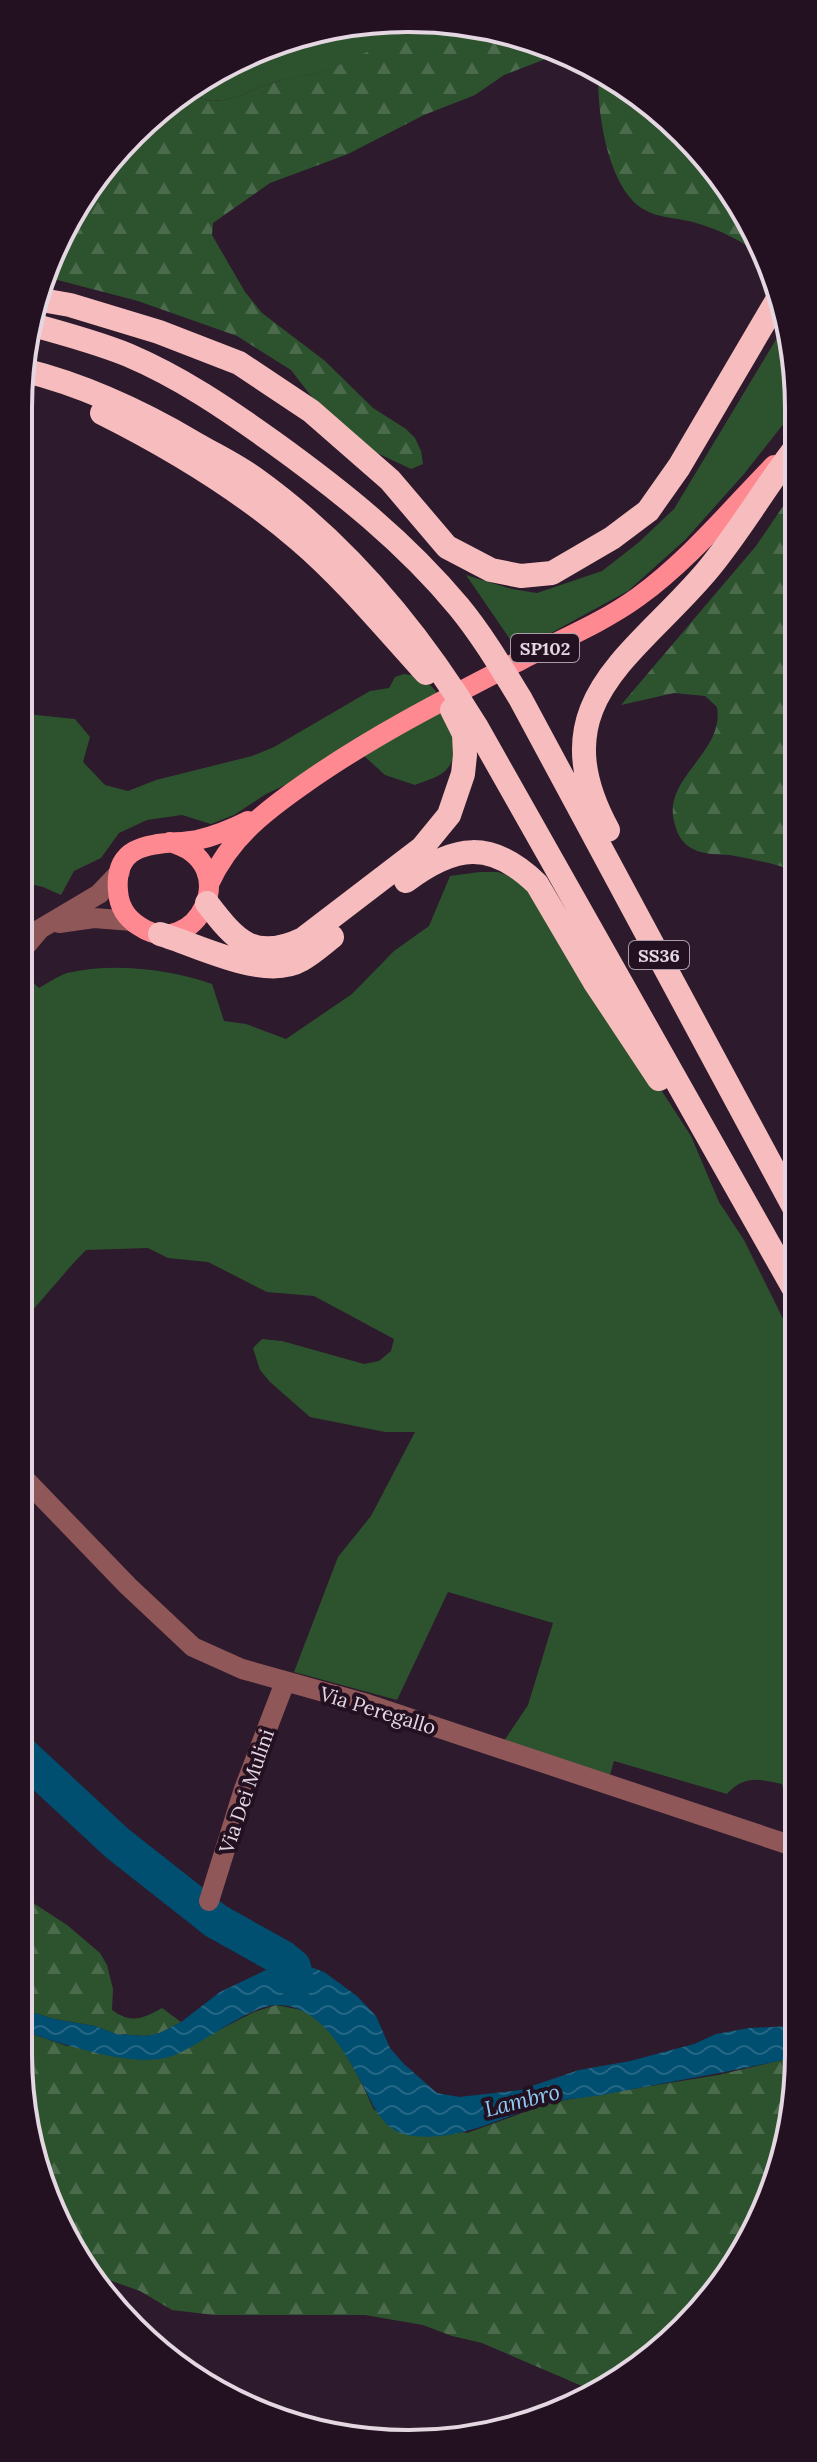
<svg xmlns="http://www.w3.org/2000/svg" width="817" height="2462" viewBox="0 0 817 2462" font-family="Lora,serif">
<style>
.grass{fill:#2d532e}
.forest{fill:url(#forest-firs)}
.water{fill:url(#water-waves)}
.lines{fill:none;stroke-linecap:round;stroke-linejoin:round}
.river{stroke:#004e70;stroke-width:36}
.minor{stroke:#905759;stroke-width:20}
.major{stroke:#ff8991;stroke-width:20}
.highway{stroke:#f7bdbe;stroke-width:24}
.labels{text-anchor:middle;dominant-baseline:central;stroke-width:8;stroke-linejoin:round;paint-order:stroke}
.shield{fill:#231122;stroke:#aa9ca8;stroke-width:2}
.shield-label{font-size:18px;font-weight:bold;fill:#e4d7e2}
.street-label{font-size:20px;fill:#e4d7e2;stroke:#231122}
.water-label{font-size:22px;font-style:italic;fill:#8fcdf2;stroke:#231122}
.rim{fill:none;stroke:#e4d7e2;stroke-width:4}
</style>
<defs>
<pattern id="forest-firs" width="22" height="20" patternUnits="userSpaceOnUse" patternTransform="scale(2)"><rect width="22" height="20" fill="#2d532e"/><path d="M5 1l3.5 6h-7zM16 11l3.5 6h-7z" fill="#4b6b4c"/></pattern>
<pattern id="water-waves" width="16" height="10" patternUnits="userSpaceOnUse" patternTransform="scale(2)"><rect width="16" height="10" fill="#004e70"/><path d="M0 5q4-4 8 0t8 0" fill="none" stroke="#256784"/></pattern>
</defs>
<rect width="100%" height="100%" fill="#2d1a2c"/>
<path class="grass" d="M357,21l72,5c-38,11 -71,36 -110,47 -12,3 -24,4 -37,7 -35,8 -57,33 -94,13l25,-22z
M786,323l10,35v50l-52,66 -58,65 -58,52 -110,60 -52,-76 46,14 25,4 65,-22 36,-28 36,-34z
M404,674c6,1 14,2 18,5 25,14 48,71 22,93 -7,6 -20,9 -29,13l-30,-10 -34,-31 -48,33 -37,17 -32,21 -23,9 -29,-9 -35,5 -28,13 -18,25 -27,13 -13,24 -18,-8 -25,-6v-175l8,8 49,5 15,18 -7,25 22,23 23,6 28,-11 96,-24 22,-9 96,-56 19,-3 6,-11z
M480,872h18l28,10 165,254 28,66 25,38 54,109 1,481 -11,-15 -6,-31c-22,-5 -38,-9 -55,10l-113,-33 -4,14 -108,-31 26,-39 25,-82 -105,-31 -51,108 -103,-28 44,-115 33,-41 44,-84h-30l-75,-15 -40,-35 -10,-12 -7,-22 9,-9 20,2 82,23 15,-3 12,-10 3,-12 -80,-43 -47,-4 -59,-30 -40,-4 -20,-10 -62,2c-24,24 -43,51 -68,75v-356l21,19c9,-5 19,-12 28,-15 45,-11 103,-4 145,11l12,37 22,3 40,15 66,-45 42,-43 35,-25 21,-50z"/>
<path class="forest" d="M429,26l80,5 52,22 -57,22 -29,20 -51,20 -76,39 -78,29 -57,40 -1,12 33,57 17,21 63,48 48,47 33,21 9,9 6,13 2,13 -12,5 -36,-17 -60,-51 -24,-31 -54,-34 -99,-35 -92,-24 52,-106 90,-78c37,20 59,-5 94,-13 15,-4 29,-4 43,-9 35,-14 68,-34 104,-45z
M599,68l103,83 68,110c-25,-18 -48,-31 -77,-39 -16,-4 -34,-4 -48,-12 -37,-19 -50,-103 -46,-142z
M796,487l1,384c-22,-7 -45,-12 -67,-16 -12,-1 -26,0 -37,-6 -10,-5 -15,-13 -18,-24 -15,-47 50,-71 42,-118l-12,-11 -31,-3 -53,12 135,-159z
M18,1893l49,32 33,28 7,12 6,24 -1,21c19,14 31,9 50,-2l19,14 -21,11 -15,3 -29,-2 -21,-8 -41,-7 -36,-11z
M276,2005c8,2 17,3 25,5 34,13 59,69 73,100l93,23 86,-31 165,-27 81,-19 -13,98 -53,117 -107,107 -24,11h-13l-107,-46 -30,-7 -29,-11 -58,-10h-151l-42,-5 -32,-19 -48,-17 -44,-71 -30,-149v-25l49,17 127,-3 60,-31z"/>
<path class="water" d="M298,1962l26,10 33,24 19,20 14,32 14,16 33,29 22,4 61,-7 59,-20 51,-9 64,-17 22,-10 33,-6 42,-2 8,-3v33c-65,16 -131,26 -197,39 -16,3 -33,3 -48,7 -47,11 -90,40 -141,34 -32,-4 -39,-31 -52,-54 -17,-32 -43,-79 -86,-77 -28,2 -75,41 -103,51 -39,14 -116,-14 -154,-27v-21l36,11 41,7 21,8 29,2 15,-3 21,-11 39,-30 52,-25z"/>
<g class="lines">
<path class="river" d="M18,1751l99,92 99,78 66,37 11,9 3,14"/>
<path class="minor" d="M59,923l35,-5 38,3
M18,955l22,-26 59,-35 21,-22
M18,1472l110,114 65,61 49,22 125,35 432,144
M209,1901l35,-112 41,-107"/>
<path class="major" d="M170,842c77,21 25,122 -31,84 -13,-8 -20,-20 -21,-35 -5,-55 47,-45 79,-51 19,-4 35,-11 51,-19
M209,884c21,-46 55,-72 95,-100 68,-48 143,-86 217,-124 39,-20 81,-37 117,-63 51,-37 92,-87 136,-132"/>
<path class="highway" d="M36,299l34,6 89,27 80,31 72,48 79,69 57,67 44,23 30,6 31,-3 60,-35 36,-27 31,-44 100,-170
M29,324c33,9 67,18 99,31 52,22 99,54 145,87 68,49 132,100 186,165 23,28 42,60 61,91l277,515
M23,370c61,15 119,42 173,74 19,11 40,21 58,34 91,65 164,153 222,248l322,570
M102,413c70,35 136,75 196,126 45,38 88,90 128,134
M608,830c-69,-127 25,-172 98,-258 33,-39 59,-85 90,-125
M406,881c48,-36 85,-42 131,3l57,97 65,98
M207,903c29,38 47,59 96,36l119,-91 27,-33 14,-41 2,-19 -1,-21 -12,-24
M160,934c38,11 105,47 141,26 11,-6 21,-15 31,-23"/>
</g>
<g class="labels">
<g class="shield">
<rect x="511" y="634" width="68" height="28" rx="6"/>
<rect x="629" y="941" width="60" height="28" rx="6"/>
</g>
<g class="shield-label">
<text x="545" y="648">SP102</text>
<text x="659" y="955">SS36</text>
</g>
<g class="street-label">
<text transform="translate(378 1710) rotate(17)">Via Peregallo</text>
<text transform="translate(246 1791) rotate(-71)">Via Dei Mulini</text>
</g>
<g class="water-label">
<text transform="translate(522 2100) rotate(-14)">Lambro</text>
</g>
</g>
<path d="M0 0H817V2462H0ZM408 32H409A376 376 0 0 1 785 408V2054A376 376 0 0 1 409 2430H408A376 376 0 0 1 32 2054V408A376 376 0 0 1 408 32Z" fill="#231122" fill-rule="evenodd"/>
<path class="rim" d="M408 32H409A376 376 0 0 1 785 408V2054A376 376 0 0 1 409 2430H408A376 376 0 0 1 32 2054V408A376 376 0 0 1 408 32Z"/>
</svg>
